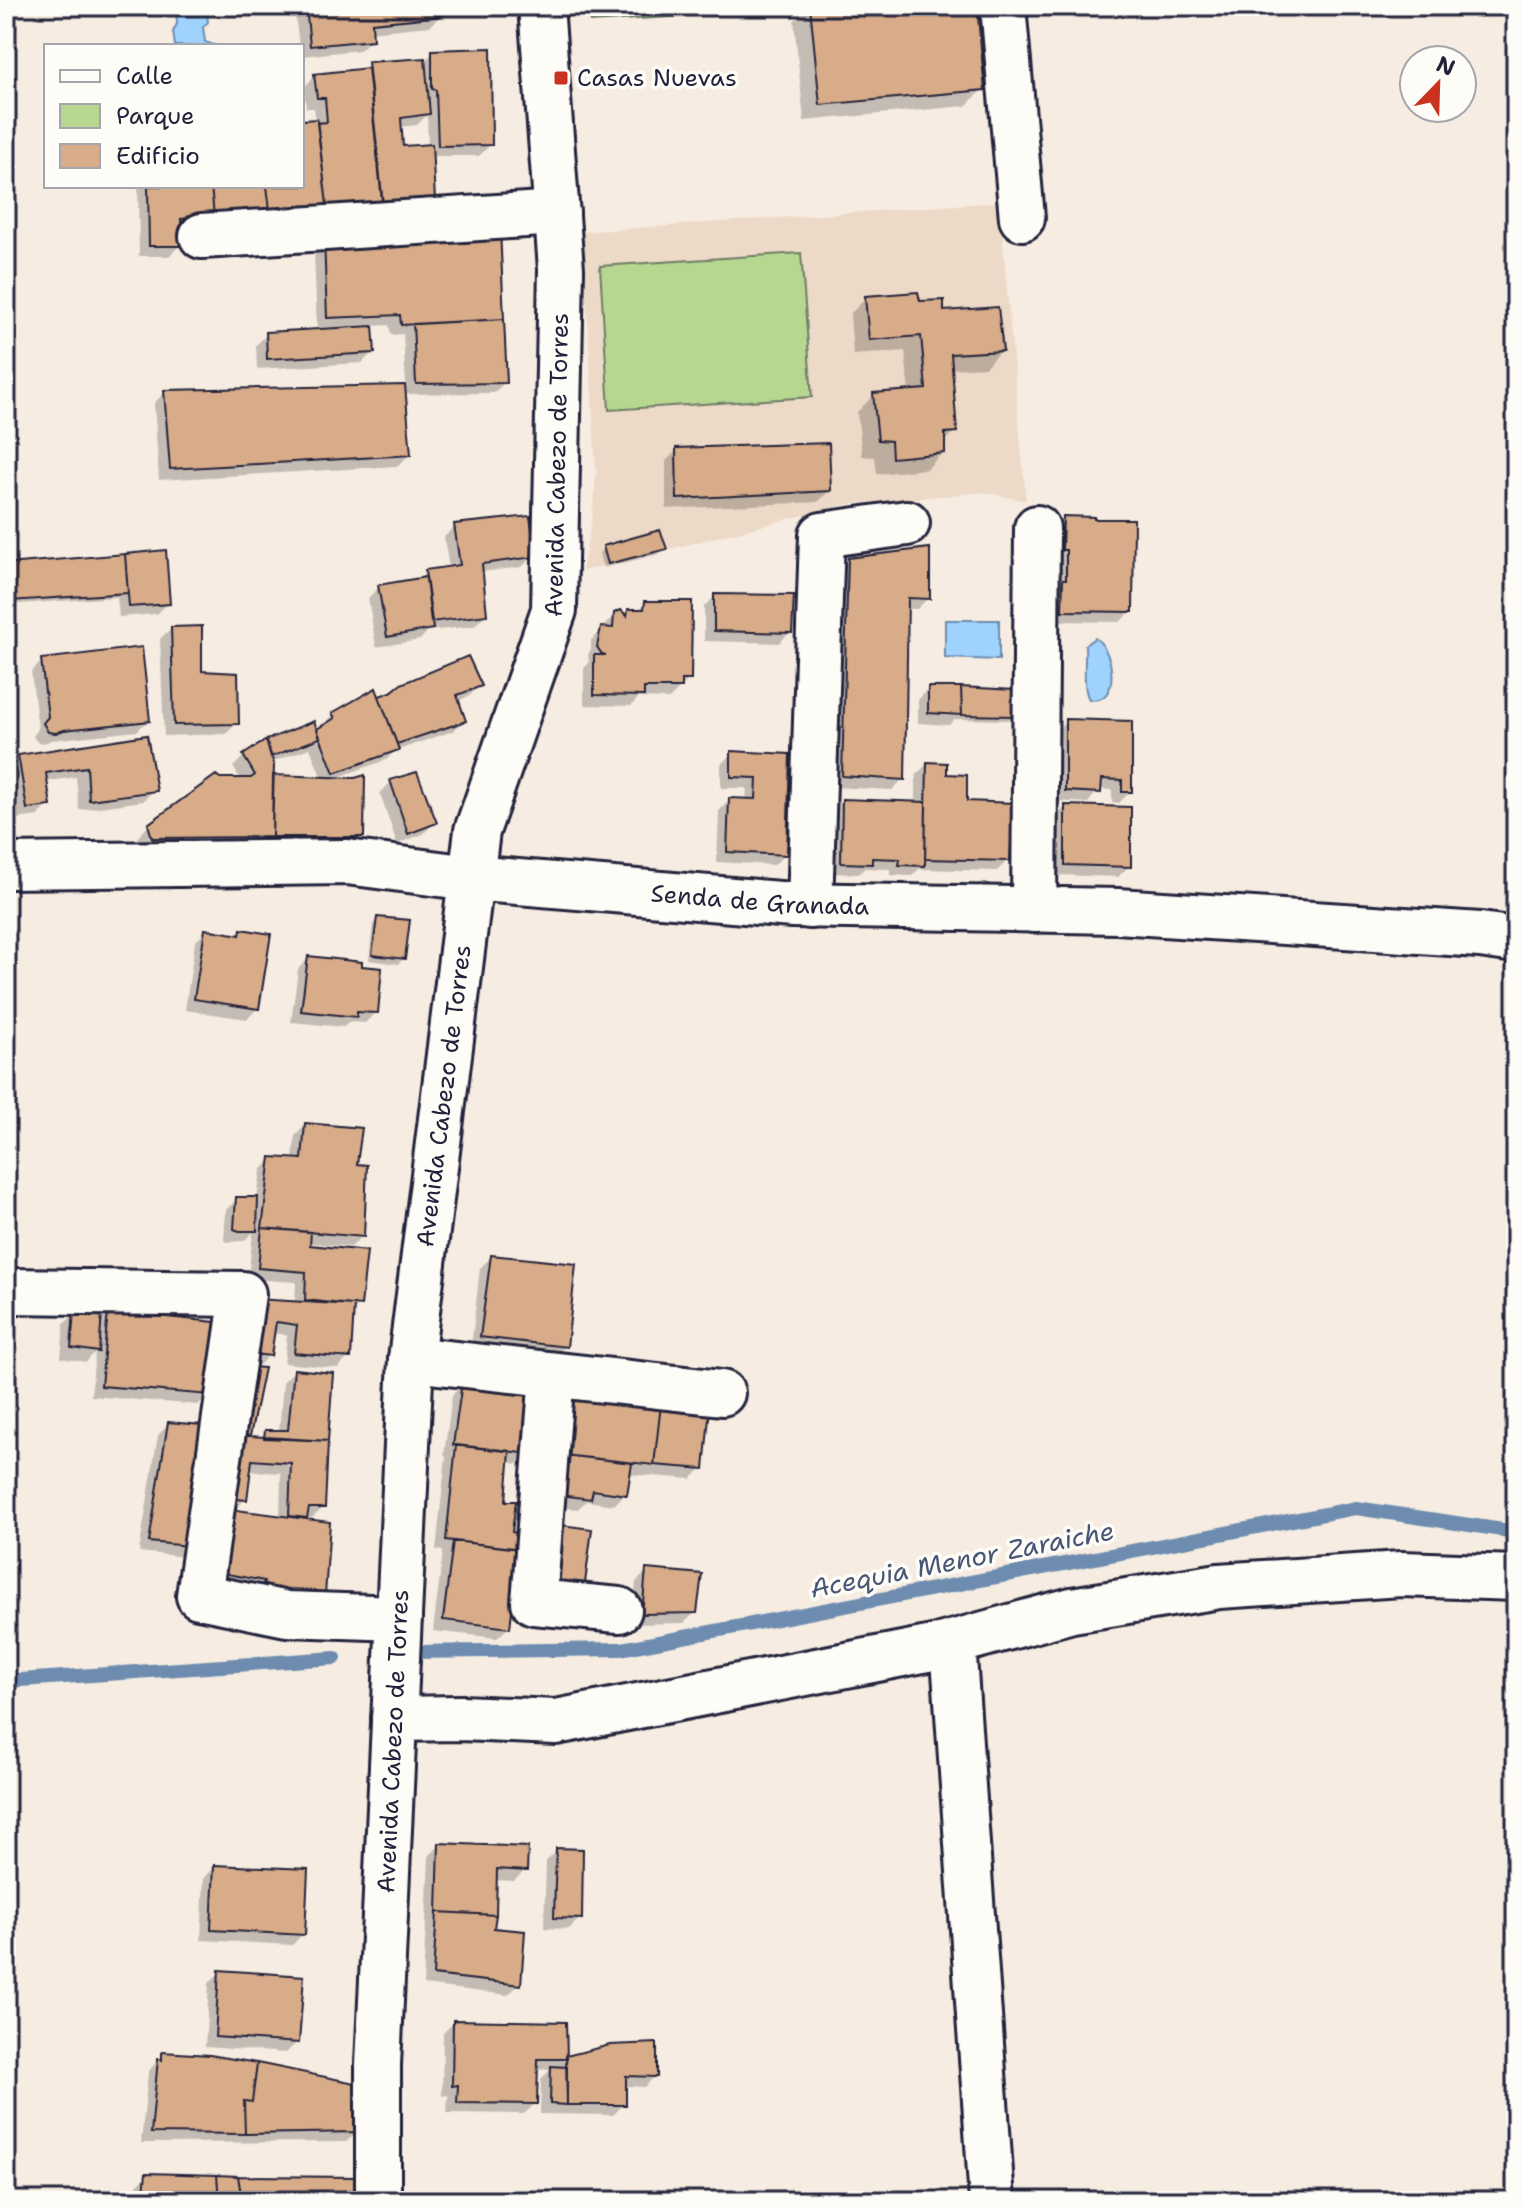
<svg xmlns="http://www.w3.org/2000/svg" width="1522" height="2207" viewBox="0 0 1522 2207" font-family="'Shantell Sans',sans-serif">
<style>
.built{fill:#edd9c7}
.green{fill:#b7d791;stroke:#6c7c66;stroke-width:2}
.water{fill:#9fd3fd;stroke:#6d8caf;stroke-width:2}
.shadow{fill:#0003;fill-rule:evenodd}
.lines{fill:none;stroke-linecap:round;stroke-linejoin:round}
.stream{stroke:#6d8caf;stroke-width:14}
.building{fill:#d8ac89;stroke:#22223b;stroke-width:2}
.minor-casing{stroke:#22223b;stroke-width:50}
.minor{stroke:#fdfcf7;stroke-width:44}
.poi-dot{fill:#c8321e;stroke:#fdfcf7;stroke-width:3}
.labels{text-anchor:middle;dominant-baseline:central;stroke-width:7;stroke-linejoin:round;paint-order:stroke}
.poi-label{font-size:24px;fill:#22223b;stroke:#fdfcf7;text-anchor:start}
.street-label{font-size:24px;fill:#22223b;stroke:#fdfcf7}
.water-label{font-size:26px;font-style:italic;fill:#485775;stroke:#fdfcf7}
</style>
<rect width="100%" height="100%" fill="#f6ece1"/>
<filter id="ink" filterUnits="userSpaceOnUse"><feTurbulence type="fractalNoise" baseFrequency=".0125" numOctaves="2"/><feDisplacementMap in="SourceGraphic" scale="16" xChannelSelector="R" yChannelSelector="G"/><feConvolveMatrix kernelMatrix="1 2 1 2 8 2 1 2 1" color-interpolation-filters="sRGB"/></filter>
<g filter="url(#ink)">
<path class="built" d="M999,202l27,299 -42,-9 -140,13 -262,66 10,-52 4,-46 -13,-241z"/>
<path class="green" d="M588,6h162v6l-160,10z
M801,253l11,144 -203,13 -9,-144z"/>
<path class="water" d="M176,6h30l2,16 -5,5 2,15 12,4h-42l-2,-14 4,-8z
M945,620h54v40l-54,-2z
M1095,638c20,12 26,68 -6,61 -7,-11 -3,-38 -4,-54z"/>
<path class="shadow" d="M294,6h146l1,9 -11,11 -60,6 1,7 -11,11 -58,6v-10h-3z
M809,6h166l8,83 -17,17 -162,15 -10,-100z
M433,52l57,93 -11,11h-48l2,43 -118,16 -136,13 1,17 -11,11h-30l-1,-70h164v-64l14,-1 -2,-13h-8l-2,-21 11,-11 48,-5 6,-7 57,-4zM427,115l1,31 -27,2 -1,-21 17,-2z
M325,241l180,141 -11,11 -90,1 5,61 -11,11 -239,14 -5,-77 11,-11 241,-5 -3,-53 -12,1 -2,-10 -18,1 2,26 -11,11 -105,6 -1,-24 11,-11 50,-3 -3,-79z
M866,298l52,6 24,9 59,37 -16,17 -35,2 5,62 -12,12v9l-16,17 -50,5 -2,-17 -13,-1 -5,-44 17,-17 35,-2 -4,-42 -52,4 -3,-41z
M677,450l152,41 -11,11 -152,7v-48z
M1064,518l67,93 -11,11 -68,-1 1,-92z
M455,526l78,30 -11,11 -41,5 4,43 -11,11 -46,5 -8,9 -44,7 -8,-49 11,-11 39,-7 8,-8 23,-3 -5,-32z
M604,548l60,1 -5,5 -56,14 -4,-15z
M164,553l4,50 -11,11 -38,3 -2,-20 -111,8v-37l2,-2z
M849,560l79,38 -11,11h-11l-3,170 -11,11 -60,-3 6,-216z
M715,596l75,36 -11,11 -75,-2v-34z
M646,603l43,76 -20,20 -31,-1 -7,8 -47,-1v-37l5,-5 -1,-9 3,-4v-10l13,-11v-3l11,-12 9,1 4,-4h10z
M171,628l29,45 37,50 -11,11 -62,2 -4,-97z
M42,661l106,59 -11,11 -86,9 -7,3 -7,-1 -4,-6 5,-7 -7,-57z
M480,686l-11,10 -12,5 7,19 -11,11 -58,20 -9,9 -53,19 29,58 -11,10 -209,1 -4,-11 11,-12 70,-45h22l-8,-13 11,-11 72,-24 7,-5 -1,-1 11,-11 42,-24 3,7 14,-4zM310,748l12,31 -51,-2v-15z
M928,689l85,26 -5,5 -53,-1 -6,6 -31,-2v-23z
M1066,721l64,2v69l-11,11 -7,-1v-12l-13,-1 -11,14 -33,-2v-69z
M146,737l8,53 -11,11 -64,9 -3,-33 -31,5 4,23 -11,11 -22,3 -8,-51 11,-11z
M732,753l56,3 -3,98 -11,11 -57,-3 2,-51 11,-11 16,1 1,-13h-26v-24z
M927,764l18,12 63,84 -11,11 -78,-2 -7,7 -22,-1v-6l-25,-1 -6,6 -28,-1v-61l11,-11 74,3v-29z
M391,782l43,41 -11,11 -26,10 -17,-51z
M1065,807l64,59 -11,11 -63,-2v-57z
M378,919l25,40 -5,5 -29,-4 4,-36z
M206,931l31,5 4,-4 17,76 -11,11 -62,-9 10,-68z
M309,958l67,54 -11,11 -16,-1 -5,5 -53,-5 7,-53z
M306,1125l49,40 7,71 -11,11 -50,-5 58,63 -7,7 -3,45 -11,11 -54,-5 3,-28 -15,-2 -3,22 -14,14h6l-13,69 11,1 7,-7h13l4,-50 11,-11 29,137 -13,12 2,86 -105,-23 33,-203 15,-15 -13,-1 3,-52 50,-10 1,-20 -48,-3 5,-47 -9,9 -17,1 -3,-2 2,-30 11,-11h20l4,-29 11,-11 21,2 2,-25zM249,1471l32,2 -1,44 -46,-6 11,-12z
M491,1257l74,89 -11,11 -83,-10 9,-79z
M75,1313l25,9 8,-9 101,81 -11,11 -107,-9 4,-44 -9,10 -25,-4 3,-34z
M463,1384l66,69 -11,11 -11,-2 -4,41 7,31 10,2 -12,92 -11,10 -64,-7 10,-80 -7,-1 10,-94 -2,-1 8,-60z
M559,1407l143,61 -11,11 -63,-5 -3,20 -11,11 -28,-4 -8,8 -29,-3z
M169,1424l17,133 -47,-5 19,-117z
M647,1571l49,41 -12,11 -52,1 4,-42z
M440,1845l85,25 -11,11 -19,-1 -3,50 27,54 -11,11 -85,-10 6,-129z
M557,1850l23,68 -11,11 -25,-1 2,-67z
M215,1867l88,67 -11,11 -91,-5 3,-62z
M220,1972l77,70 -11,11 -81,-6 4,-64z
M454,2022l110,2v37l4,-3 87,18 -11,11 -20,-1v18l-11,11 -73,-1 1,-35 9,-9 -14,-1 -1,35 -11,10 -77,-1 1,-18 -6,1 1,-63z
M163,2054l194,77 -11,11 -205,1 7,-71z
M147,2175l210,26h-223l2,-15z"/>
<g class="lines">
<path class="stream" d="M414,1652l207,-3 735,-141 160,24
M6,1681l329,-23"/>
</g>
<path class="building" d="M306,6h136l1,10 -71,7 1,17 -63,6z
M810,6h167l8,84 -165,15z
M491,48l1,97 -54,1 -2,-56 -4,-1v-39z
M425,58l5,56 -29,4 2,28 29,-2 3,56 -52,5 -15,-143z
M368,68l14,133 -55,4 -10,-82 10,-1 -2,-24h-8l-3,-24z
M317,119l10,86 -57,5 -3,-24h35v-66z
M148,186h63l3,30 -33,3 1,27h-33z
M211,186h56l3,24 -56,6z
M500,228l4,91 -103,6 -1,-10 -73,3 -3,-79z
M918,292l2,9 24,-1v11l54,-4 5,44 -52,3 6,78 -12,1v20l-53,5 -1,-17 -13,-1 -5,-47 53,-4 -5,-53 -52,4 -4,-44z
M504,319l3,64 -91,1 -3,-60z
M373,326l2,27 -108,6 -1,-27z
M405,385l6,70 -241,14 -6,-79z
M829,443l2,48 -154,8 -1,-51z
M530,516l5,41 -53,7 5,51 -56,7 -6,-52 35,-5 -6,-41z
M1063,516l31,1v2h40l-1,93 -71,-1 1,-32h3v-29h-4z
M660,530l7,19 -59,15 -5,-18z
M930,548v51l-22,-1 -3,182 -63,-4 6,-218z
M166,550l4,54 -41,3 -4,-53z
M125,554l3,39 -118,8 -3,-37z
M426,577l7,52 -46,8 -9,-52z
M714,594l80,1 -2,38 -78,-2z
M645,601h47l-1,79h-9v8h-38v8l-50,-1v-40h12l-4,-1 -5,-7 4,-20 12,1 1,-15 7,-3 6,6 1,-7h16z
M202,626v45l36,2 1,51 -65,1 -3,-98z
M142,647l8,74 -86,9 -8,3 -8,-1 -5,-9 5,-6 -7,-58z
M468,656l14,30 -25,9 9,26 -69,23 -18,-48 12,-4 10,-8z
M928,687h33l1,28 -34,-2z
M961,687l53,3 1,26 -53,-1z
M376,688l23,62 -65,23 -17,-44 18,-11 -3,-5z
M1065,719l67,2v71h-10v-12l-20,-1 -1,14 -36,-2z
M314,721l6,17 -49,19 -5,-17z
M147,735l10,56 -68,9 -2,-33 -41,6 5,33 -24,3 -9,-54z
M266,740l8,24 -2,73 -120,1 -4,-14 68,-49 4,3h31l4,-3 -12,-20z
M731,751l59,3 -3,101 -60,-3 2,-54 27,1 1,-21 -26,-1z
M927,762l20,1v11l20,1v26l46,2 -3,58 -85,-2z
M417,772l20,51 -29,11 -18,-54z
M273,775l82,3 10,-3 -1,62h-92z
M842,799l84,3 -1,64 -26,-1 1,-6 -28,-1v6l-31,-1z
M1065,805l66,2v60l-66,-2z
M377,917l33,3 -5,39 -33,-4z
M205,929l35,6 1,-6 30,5 -12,75 -65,-10z
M308,956l54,6v4l20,2 -4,45 -21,-1v5l-56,-6z
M305,1123l57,5 -5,36 10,1 -3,72 -102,-9 9,-71 31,2z
M236,1197h22l-1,34h-18l-5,-2z
M262,1228l49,4 -1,13 57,6 -6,55 -56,-6 1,-28 -48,-4z
M491,1255l85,9 -9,83 -87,-10z
M255,1299l99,6 -3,53 -57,-5 3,-28 -21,-3 -5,34 -19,-2z
M74,1311l28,2 -3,39 -28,-4z
M108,1311l117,12 -14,72 -110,-9z
M251,1367l13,1 -14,68 -17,-1z
M294,1369l39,4 -5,68 -64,-3 1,-8h23z
M462,1382l73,7 -4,65 -78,-9z
M569,1394l92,10 -7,61 -91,-10z
M661,1404l49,3 -6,62 -50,-4z
M168,1422l46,4 -16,121 -49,-5z
M233,1435l95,6 -3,67h-16l-2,10 -18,-2 2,-53 -39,-3 -5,40 -23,-2z
M456,1445l54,6 -4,50h10l-4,31 10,2v15l-76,-9z
M563,1455l69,8 -5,32 -34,-5 -2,9 -32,-4z
M221,1508l109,14 -5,74 -52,-6 -11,-3 2,-6 -47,-9z
M561,1525l31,4 -8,62 -32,-4z
M453,1541l66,8 -9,79 -67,-8z
M646,1569l56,5 -5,39 -55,1z
M439,1843l89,4 -1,24 -30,-2 -1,46 -59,-3z
M556,1848l27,1 -1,70 -28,-1z
M214,1865l94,4 -3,66 -94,-5z
M437,1912l59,3 -2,13 31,3 -4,54 -88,-10z
M219,1970l85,6 -5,67 -84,-6z
M453,2020l113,2 1,37h-29l-1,45 -80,-1 1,-18 -6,1z
M657,2043v34l-31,-1v29h-59l-1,-49 44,-11z
M162,2052l48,3 47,8 -5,39 -8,-1 1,33 -94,-1 7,-74 4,1z
M257,2063l103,21 -1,48 -114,2 -1,-33 8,1z
M551,2066l16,1v38l-17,-1z
M146,2173l71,2 2,26h-76z
M217,2175l21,1 4,25h-23z
M238,2176l121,1v24h-117z"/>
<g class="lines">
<defs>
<g id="minor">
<path d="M1003,6l19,212"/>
<path d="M202,236l355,-23"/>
<path id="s1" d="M6,866l341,-4 123,16 322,27 326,6 362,24 36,5"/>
<path d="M810,906l12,-371 85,-12"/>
<path d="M1034,910l3,-382"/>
<path d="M6,1291l237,3 -44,302 88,18 112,4"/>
<path d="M411,1359l311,34"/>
<path d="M552,1375l-18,227 85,8"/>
<path d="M953,1643l39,558"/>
<path d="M394,1719l67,-1 95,4 377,-74 139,-38 147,-24 182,-12 115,4"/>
<path id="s2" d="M378,2201v-136l33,-706 66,-528 77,-221 7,-341 -20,-263"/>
</g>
</defs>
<use href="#minor" class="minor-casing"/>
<use href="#minor" class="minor"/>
</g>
</g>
<rect class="poi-dot" x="553" y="70" width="16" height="16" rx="4"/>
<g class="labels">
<g class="poi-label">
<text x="577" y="78">Casas Nuevas</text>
</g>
<g class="street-label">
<text stroke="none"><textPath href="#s2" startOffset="1754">Avenida Cabezo de Torres</textPath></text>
<text stroke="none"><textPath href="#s1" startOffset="756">Senda de Granada</textPath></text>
<text stroke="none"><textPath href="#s2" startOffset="1108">Avenida Cabezo de Torres</textPath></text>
<text stroke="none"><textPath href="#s2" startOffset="460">Avenida Cabezo de Torres</textPath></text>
</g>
<g class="water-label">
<text transform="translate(962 1559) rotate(-11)">Acequia Menor Zaraiche</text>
</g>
</g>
<rect width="1522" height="2207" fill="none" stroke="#fdfcf7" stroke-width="32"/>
<rect x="16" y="16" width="1490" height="2175" fill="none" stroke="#22223b" stroke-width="3" filter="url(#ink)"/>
<rect x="44" y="44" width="260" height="144" fill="#fdfcf7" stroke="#a5a5ac" stroke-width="2"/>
<rect x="60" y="70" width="40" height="12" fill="#fdfcf7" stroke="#a5a5ac" stroke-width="2"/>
<text x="116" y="84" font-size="24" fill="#22223b">Calle</text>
<rect x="60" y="104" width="40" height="24" fill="#b7d791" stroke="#a5a5ac" stroke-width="2"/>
<text x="116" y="124" font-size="24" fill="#22223b">Parque</text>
<rect x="60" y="144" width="40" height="24" fill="#d8ac89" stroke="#a5a5ac" stroke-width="2"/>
<text x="116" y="164" font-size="24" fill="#22223b">Edificio</text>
<g transform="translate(1438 84) rotate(23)"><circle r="38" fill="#fdfcf7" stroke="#a5a5ac" stroke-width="2"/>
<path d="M0-6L14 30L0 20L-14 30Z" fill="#c8321e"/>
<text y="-12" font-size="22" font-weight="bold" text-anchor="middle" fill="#22223b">N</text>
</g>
</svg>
